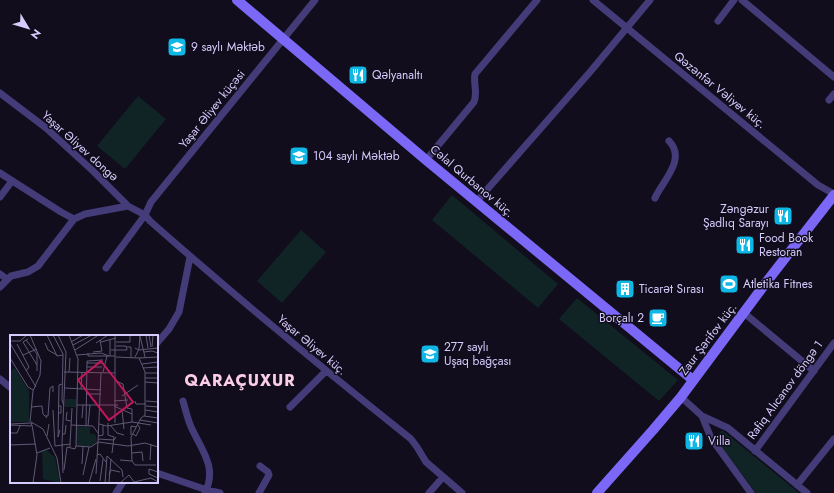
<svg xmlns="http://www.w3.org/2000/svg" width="834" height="493" viewBox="0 0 834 493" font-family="Jost,sans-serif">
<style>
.park{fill:#102426}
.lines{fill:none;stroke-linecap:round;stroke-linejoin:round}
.street{stroke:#443b79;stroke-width:7}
.secondary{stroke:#7c68f6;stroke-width:10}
.labels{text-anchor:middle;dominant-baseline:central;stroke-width:3;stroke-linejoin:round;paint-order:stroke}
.poi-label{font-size:12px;fill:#d6cbfc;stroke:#110d1c;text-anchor:start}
.street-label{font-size:12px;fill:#d6cbfc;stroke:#110d1c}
.district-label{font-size:16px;font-weight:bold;letter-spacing:1px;fill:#fccde6;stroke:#110d1c}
.inset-road{fill:none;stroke:#605976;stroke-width:1}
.view{fill:#c2185b;fill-opacity:0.15;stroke:#c2185b;stroke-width:2}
.inset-edge{fill:none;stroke:#d6cbfc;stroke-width:2}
</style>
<rect width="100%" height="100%" fill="#110d1c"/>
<path class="park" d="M138,96l28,23 -41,50 -28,-23z
M452,195l106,89 -20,24 -106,-88z
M301,230l25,22 -44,51 -25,-22z
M577,298l101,82 -19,21 -100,-82z
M722,430l77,63h-43l-41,-55z"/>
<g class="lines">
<path class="street" d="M593,0l225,185 16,9
M742,0l92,77
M718,21l16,-21
M0,93l46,35 47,43 35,35 17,9
M829,100l5,-6
M426,160l48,-58c4,-10 -1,-18 1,-28l62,-74
M0,173l61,39 13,7
M0,197l12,-16
M655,198c7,-16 32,-39 14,-57
M477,201l113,-129 60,-72
M145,215l5,6c85,75 172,147 261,218l6,8 9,15 36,31
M106,268l39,-53 6,-13 164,-202
M0,274l7,5
M0,287l11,-11 17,-4 10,-6 36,-47 11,-5 43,-8
M744,313l70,58
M157,343l12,-14 10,-17 11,-55
M0,379l11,9
M681,397l21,19 9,22 40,55
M183,401c3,10 5,21 10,30 10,21 24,37 12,62
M290,407l36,-36
M702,416l26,12 79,65
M755,451l79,-108
M157,473l50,17 13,3
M797,485l37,-46
M116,493l7,-11
M259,493l10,-18 -1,-3 -8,-6
M429,493l14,-16"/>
<path class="secondary" d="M237,0l189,160 267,220
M597,493l56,-63 28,-33 87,-117 66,-85"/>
</g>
<defs>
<symbol id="school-square" viewBox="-11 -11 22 22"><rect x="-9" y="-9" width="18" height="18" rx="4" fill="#0eb7e5" stroke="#110d1c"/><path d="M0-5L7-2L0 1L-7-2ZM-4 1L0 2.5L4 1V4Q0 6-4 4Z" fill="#fff"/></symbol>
<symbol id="restaurant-square" viewBox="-11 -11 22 22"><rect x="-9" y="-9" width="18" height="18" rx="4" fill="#0eb7e5" stroke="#110d1c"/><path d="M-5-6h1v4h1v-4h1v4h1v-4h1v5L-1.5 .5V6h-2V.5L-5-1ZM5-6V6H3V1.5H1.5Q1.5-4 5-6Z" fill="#fff"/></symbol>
<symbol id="stadium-square" viewBox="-11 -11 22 22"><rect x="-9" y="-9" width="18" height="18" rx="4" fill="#0eb7e5" stroke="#110d1c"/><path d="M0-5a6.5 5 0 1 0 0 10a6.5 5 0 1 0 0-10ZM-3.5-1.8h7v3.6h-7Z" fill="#fff"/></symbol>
<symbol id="building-square" viewBox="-11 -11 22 22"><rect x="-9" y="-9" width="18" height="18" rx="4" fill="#0eb7e5" stroke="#110d1c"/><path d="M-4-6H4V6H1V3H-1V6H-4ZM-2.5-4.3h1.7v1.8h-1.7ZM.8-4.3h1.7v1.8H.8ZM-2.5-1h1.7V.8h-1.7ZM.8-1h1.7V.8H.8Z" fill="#fff"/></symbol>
<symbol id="cafe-square" viewBox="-11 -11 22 22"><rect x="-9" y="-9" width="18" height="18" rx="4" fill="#0eb7e5" stroke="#110d1c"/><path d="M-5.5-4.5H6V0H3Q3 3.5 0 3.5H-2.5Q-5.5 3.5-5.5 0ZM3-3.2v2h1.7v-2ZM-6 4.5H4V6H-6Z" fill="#fff"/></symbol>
</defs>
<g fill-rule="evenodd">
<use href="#school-square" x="166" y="36" width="22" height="22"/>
<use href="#restaurant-square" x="347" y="64" width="22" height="22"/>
<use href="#school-square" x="288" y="145" width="22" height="22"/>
<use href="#restaurant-square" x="772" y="205" width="22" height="22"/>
<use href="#restaurant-square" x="734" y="234" width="22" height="22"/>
<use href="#stadium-square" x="718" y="273" width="22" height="22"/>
<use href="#building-square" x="614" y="278" width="22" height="22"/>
<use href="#cafe-square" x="647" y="307" width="22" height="22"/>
<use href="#school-square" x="419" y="343" width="22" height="22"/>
<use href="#restaurant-square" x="683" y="430" width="22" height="22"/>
</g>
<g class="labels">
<g class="poi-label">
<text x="191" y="47">9 saylı Məktəb</text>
<text x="372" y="75">Qəlyanaltı</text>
<text x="313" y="156">104 saylı Məktəb</text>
<text x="769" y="209" text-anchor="end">Zəngəzur<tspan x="769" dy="14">Şadlıq Sarayı</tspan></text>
<text x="759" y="238">Food Book<tspan x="759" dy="14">Restoran</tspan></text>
<text x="743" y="284">Atletika Fitnes</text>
<text x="639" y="289">Ticarət Sırası</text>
<text x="644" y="318" text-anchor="end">Borçalı 2</text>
<text x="444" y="347">277 saylı<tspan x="444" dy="14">Uşaq bağçası</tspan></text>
<text x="708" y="441">Villa</text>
</g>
<g class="street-label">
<text transform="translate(720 90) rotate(39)">Qəzənfər Vəliyev küç.</text>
<text transform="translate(212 109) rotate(-51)">Yaşar Əliyev küçəsi</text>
<text transform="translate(80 146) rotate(42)">Yaşar Əliyev dongə</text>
<text transform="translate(472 181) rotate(40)">Cəlal Qurbanov küç.</text>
<text transform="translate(708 339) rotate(-53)">Zaur Şərifov küç.</text>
<text transform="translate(312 345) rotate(40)">Yaşar Əliyev küç.</text>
<text transform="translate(785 390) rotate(-54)">Rafiq Alıcanov döngə 1</text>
</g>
<g class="district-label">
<text x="240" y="380">QARAÇUXUR</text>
</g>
</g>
<g transform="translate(10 335)">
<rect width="148" height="148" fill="#110d1c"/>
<path d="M5,33l14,23v31h-19v-51z" fill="#102426"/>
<path d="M32,115h4l9,7 5,26 -17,-4z" fill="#102426"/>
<path d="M55,64h11v8h-11zM67,91l13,1v7h5l2,7 -5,5h-14l-2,-4 5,-1h-5z" fill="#102426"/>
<path class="inset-road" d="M20,0l11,26 -1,14 -7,16 -3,31M37,0l10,21 6,-1M43,0l10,19 -1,46 2,6M48,0l8,17 -4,92 1,29M59,0l9,24 -2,87M105,0v88M136,0l2,13M139,0l2,12M130,1l5,21M18,4l-5,3 14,23M16,5l11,14v17M100,5v16M0,6h10l7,-6M61,7l12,-7M91,7l15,-4M106,7h14v-7M0,8l26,44M35,8l3,7 9,5M86,8l12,-8M7,9l12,23 -3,4M63,10l19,-10M117,12h4v11M142,12l1,-12M125,13l4,2 19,-2M65,15l22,-14M101,15h16l-1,-4h-10M83,17l9,-1 -2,-11M134,17l8,-1 6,2M78,18v3h27M13,20l14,-6M67,20l24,-2 8,3M106,22l23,1 6,14v43l-4,3 -10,19 1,24 3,4h21M125,22l4,-8 1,-14M0,23l18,29 5,3M129,23l19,-1M77,28h15M132,29l16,-2M77,32h15M133,33l15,-1M54,37l51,1M59,37l1,-14M93,37l4,-16M135,38h13M135,43h13M106,46l7,3 4,24 5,1v13M135,47l13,1M55,53l36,2M71,54l1,-17M77,59h14M112,61l16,-11M104,66l14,-1M125,66l1,3h10M136,66l12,1M67,70h41M104,71l18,8M136,71l12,1M21,72l11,-1 1,8 4,4M43,75l2,36 15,-2v3M112,75l2,19M135,75l13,2M57,77l-1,8 5,1M48,78h3v-7h-3M35,81h3l2,-28 3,-2v6M134,81l14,2M72,83l1,-13M130,85l18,3M21,87l12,7 14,29 4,25M98,88v12l6,2 -2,16M0,89l22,-1 -1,3 -21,-1M89,89l8,2 25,-4 19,3M22,90l5,30 -4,28M61,90l22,1 5,7M100,90l7,8 7,2M76,91l1,-65 16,-1M78,91l2,-21M50,95l-2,7 1,-52 3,-1M0,98h7l3,-7M52,99h3l1,-9M123,99l3,2 4,-8 -2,-3M121,100v-9l5,1M37,101l2,-12M88,101l5,-1v-10M88,104l16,1 2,-3M60,109l2,-36M0,110l26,-1M66,111l15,1 7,-5 3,-69M27,118l13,-5M122,118l10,-1 1,9M87,120l3,-1 6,8M110,125l12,1M140,125l1,-16M72,129l1,-17M54,135l3,-23 8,2 1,-3M148,137l-9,-3v5l9,4M86,139l2,-32 30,4 17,-3 13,4M73,140l6,-28M99,140l2,-5 9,2M90,146l3,-22M99,147l2,-23M79,148l7,-24M95,148l2,-27 15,14 1,7M97,148h13M110,148l9,-8 5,7 17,-4 7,4"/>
<path class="view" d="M91,26l32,41 -24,18 -31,-40z"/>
<rect width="148" height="148" class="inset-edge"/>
</g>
<g transform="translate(28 28) rotate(128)" stroke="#110d1c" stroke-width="3" paint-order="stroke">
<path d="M0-3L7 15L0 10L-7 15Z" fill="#d6cbfc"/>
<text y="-6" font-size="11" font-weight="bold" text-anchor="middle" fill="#d6cbfc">N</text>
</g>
</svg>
